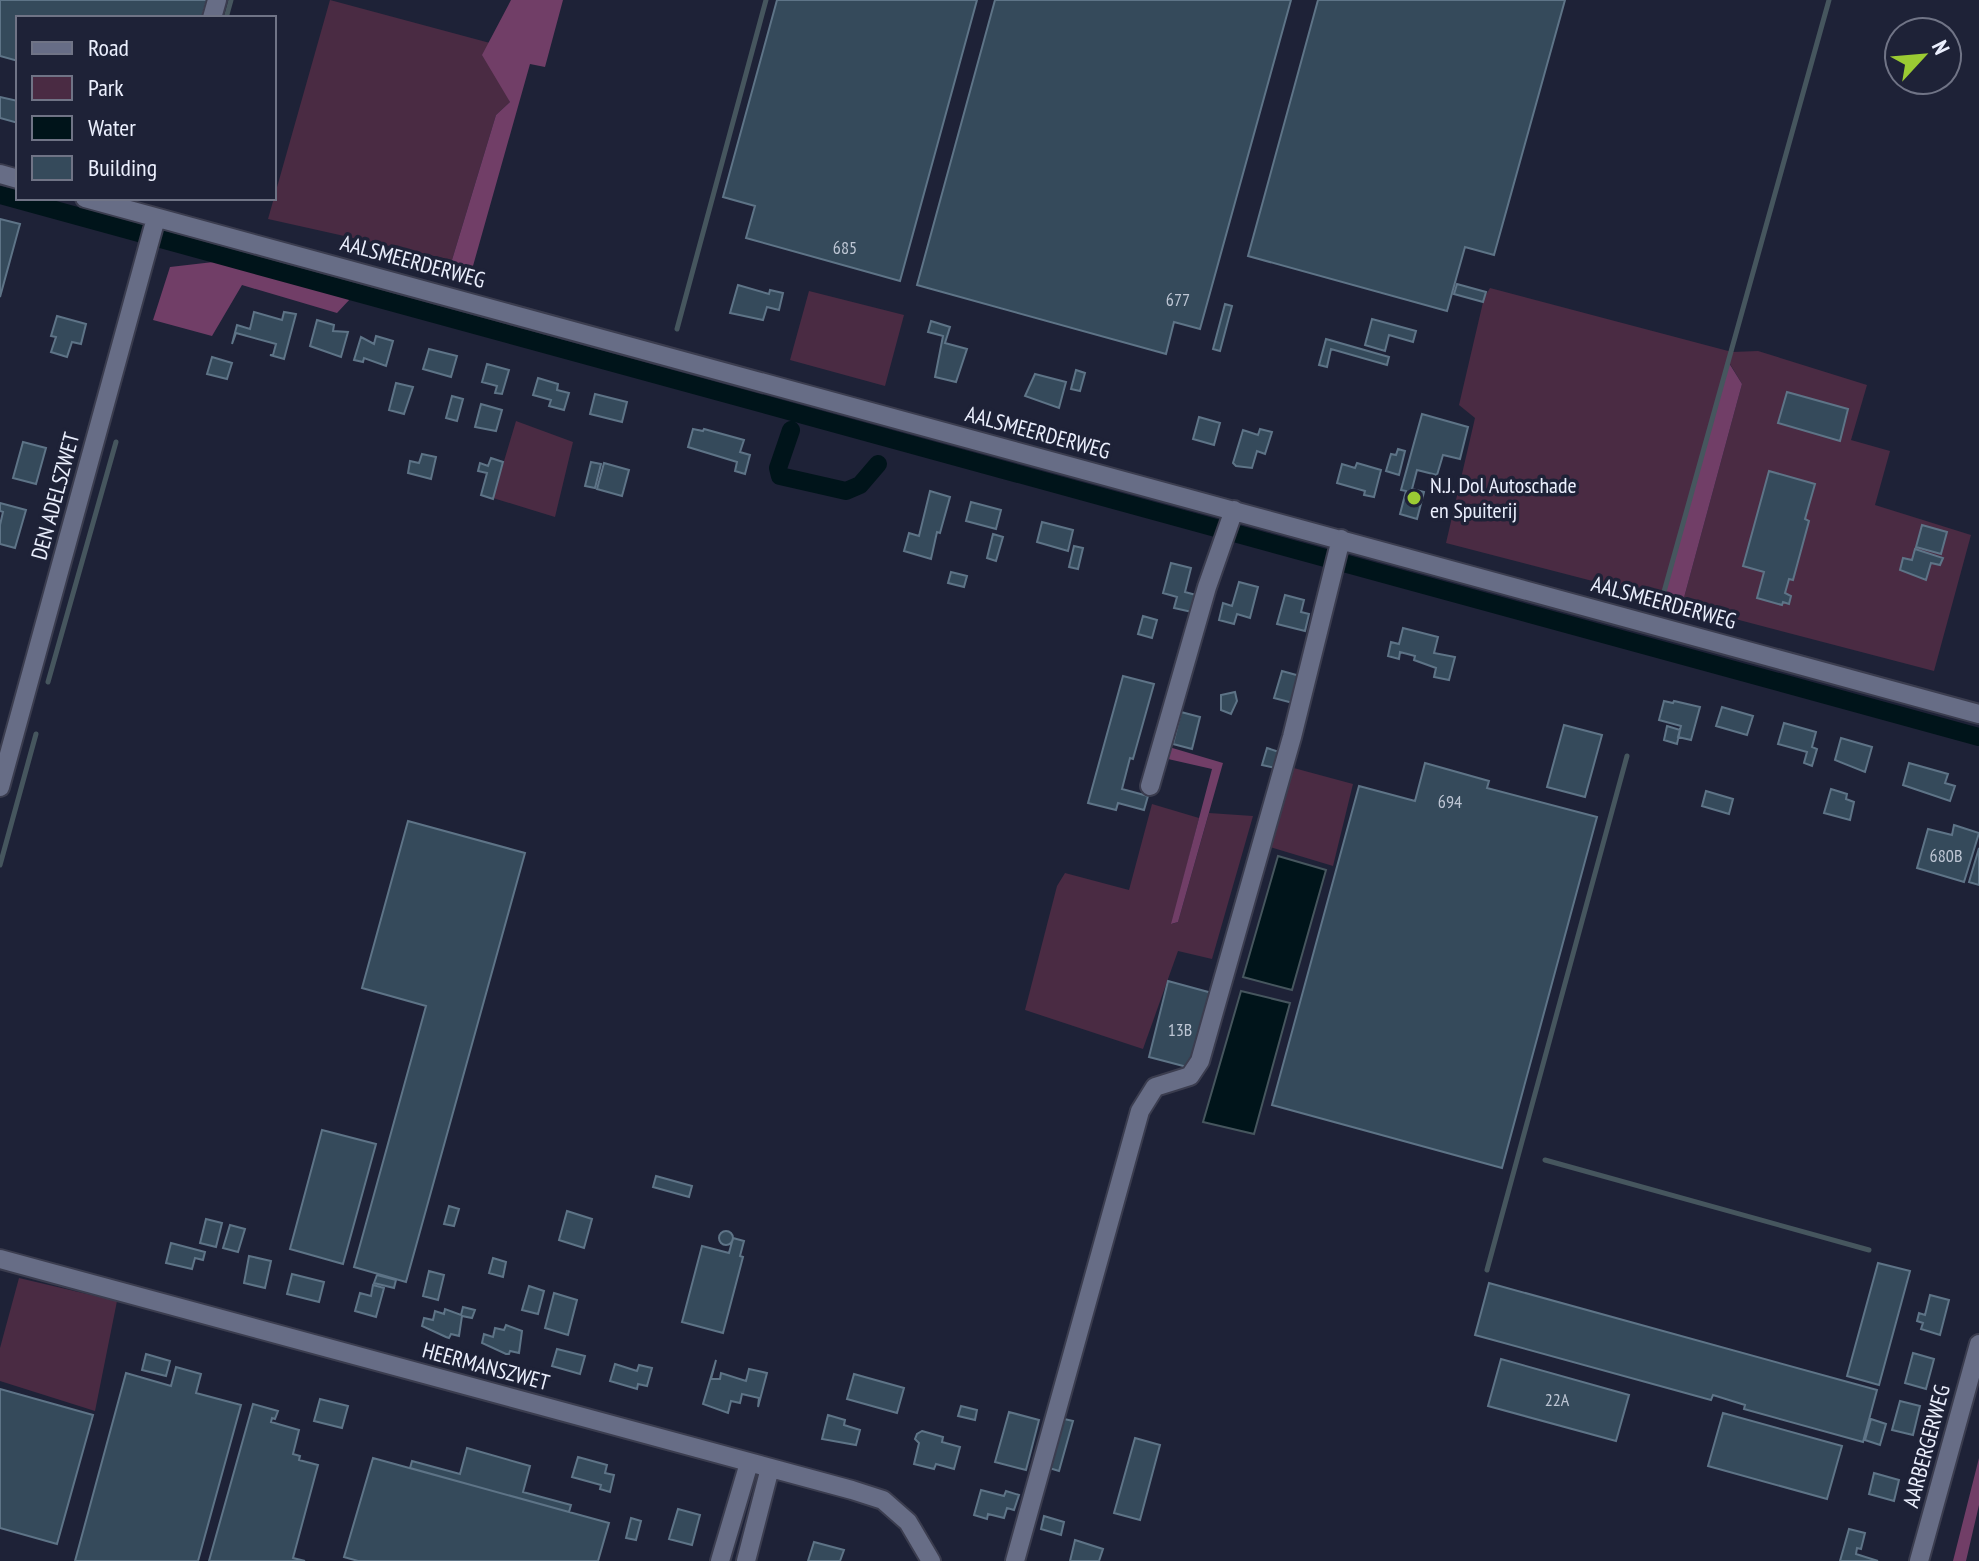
<svg xmlns="http://www.w3.org/2000/svg" width="1979" height="1561" viewBox="0 0 1979 1561" font-family="'PT Sans Narrow',sans-serif">
<style>
.green{fill:#4a2b43}
.forest{fill:#713e67}
.water{fill:#00141a;stroke:#46565e;stroke-width:2}
.lines{fill:none;stroke-linecap:round;stroke-linejoin:round}
.stream{stroke:#46565e;stroke-width:5}
.canal{stroke:#00141a;stroke-width:18}
.building{fill:#354a5b;stroke:#5e7487;stroke-width:2}
.minor-casing{stroke:#3b3d4f;stroke-width:22}
.minor{stroke:#676d86;stroke-width:18}
.poi-dot{fill:#9bcb33;stroke:#1e2237;stroke-width:3}
.labels{text-anchor:middle;dominant-baseline:central;stroke-width:7;stroke-linejoin:round;paint-order:stroke}
.number-label{font-size:18px;fill:#bec6d4}
.street-label{font-size:22px;fill:#ebeffd;stroke:#1e2237}
.poi-label{font-size:22px;fill:#ebeffd;stroke:#1e2237;text-anchor:start}
</style>
<rect width="100%" height="100%" fill="#1e2237"/>
<path class="green" d="M330,0l160,43 20,59 -14,13 -44,145 -184,-41z
M1490,288l242,64 26,-1 109,34 -16,55 39,11 -15,54 96,30 -37,136 -252,-66 60,-221 -12,-20 -68,235 -216,-56 29,-125 -16,-13 25,-107z
M809,291l95,24 -19,71 -95,-26z
M516,421l57,21 -18,75 -62,-19z
M1290,767l63,17 -20,82 -66,-20z
M1152,804l47,14 -27,106 6,-2 31,-109 44,3 -41,143 -34,-8 -35,98 -118,-39 32,-124 8,-13 64,17z
M19,1278l98,23 -22,110 -95,-30v-33z"/>
<path class="forest" d="M511,0h52l-18,67 -15,-3 -59,209 -19,-13 44,-145 14,-13 -28,-47z
M222,261l129,37 -14,15 -95,-28 -30,51 -59,-16 17,-53z
M1729,363l13,21 -60,221 -20,-6z
M1169,747l54,16 -45,159 -7,2 41,-155 -44,-10z
M1979,1458v47l-13,56h-13z"/>
<path class="water" d="M1278,856l48,14 -34,120 -49,-13z
M1241,991l49,12 -36,131 -51,-12z"/>
<g class="lines">
<path class="stream" d="M226,18l5,-18
M677,329l89,-329
M1662,599l167,-599
M48,682l68,-240
M0,865l36,-131
M1545,1160l324,90
M1487,1270l140,-514"/>
<path class="canal" d="M0,195l1979,542
M791,430l-13,38 2,8 66,15 14,-6 18,-21"/>
</g>
<path class="building" d="M0,0h207l-5,18h-184v43l-18,-5z
M777,0h200l-77,281 -154,-43 9,-32 -32,-9z
M995,0h296l-91,329 -26,-7 -8,32 -249,-69z
M1318,0h247l-71,255 -29,-8 -18,64 -199,-55z
M0,97l18,4v22l-18,-5z
M0,219l20,5 -20,73z
M1457,284l29,8 -3,10 -29,-8z
M738,285l31,9 1,-4 13,3 -4,17 -12,-3 -4,13 -33,-7z
M1225,304l7,2 -12,45 -7,-2z
M254,312l28,8 2,-8 12,2 -12,45 -14,-4h3l3,-11 -40,-11 -4,11 5,-19 13,4z
M57,316l29,8 -5,20 -9,-2 -5,15 -16,-5 5,-15 -5,-1z
M1372,319l44,12 -3,11 -24,-7 -4,16 -20,-6z
M317,320l17,5 -1,6 15,1 -7,25 -31,-11z
M931,321l19,6 -5,16 22,6 -11,33 -21,-5 8,-41 -15,-4z
M376,336l17,5 -7,25 -22,-8 -1,4 -9,-2 7,-23 13,7z
M1326,339l63,18 -2,8 -56,-16 -4,18 -8,-2z
M429,349l28,7 -6,21 -28,-8z
M212,357l20,6 -5,16 -20,-5z
M487,364l22,6 -7,24 -7,-1 2,-7 -15,-4z
M1076,370l9,3 -5,18 -9,-2z
M1035,374l31,8 -7,26 -34,-12z
M538,378l20,6 -1,6 12,3 -5,17 -15,-4 2,-6 -18,-5z
M396,383l17,4 -9,27 -15,-4z
M1787,392l61,17 -8,32 -62,-18z
M595,394l32,8 -5,20 -32,-8z
M452,396l11,3 -6,22 -11,-3z
M481,404l21,6 -6,21 -21,-4z
M1422,414l46,13 -8,32 -17,-4 -6,20 -20,-5 -5,19 12,3 -7,27 -17,-5 6,-23 -5,-1z
M1199,417l21,6 -6,22 -21,-6z
M693,429l10,2 1,-2 40,11 -4,12 10,3 -5,19 -10,-3 2,-9 -49,-15z
M1260,429l12,3 -7,22 -8,-3 -5,17 -16,-2 -3,-3 10,-33 15,5z
M23,442l23,6 -10,36 -23,-6z
M1398,449l7,2 -6,24 -13,-4 5,-17 5,1z
M422,454l14,3 -5,22 -23,-6 2,-12 9,2z
M491,458l12,4 -10,37 -12,-4 6,-22 -9,-2 2,-8 8,3z
M591,462l10,2 -6,24 -10,-2z
M604,463l25,7 -7,26 -25,-7z
M1357,463l24,7 -7,27 -10,-2 1,-4 -28,-8 5,-19 13,4z
M1769,471l46,13 -10,35 4,2 -16,59 -4,-1 -4,14 6,3 -2,8 -6,-2 -1,3 -25,-7 7,-26 -21,-6z
M930,491l20,6 -10,36 -3,-1 -6,27 -27,-8 5,-18 10,3z
M971,502l30,8 -5,19 -30,-8z
M0,503l26,7 -11,38 -15,-4v-19l3,-13 -3,-1z
M1042,522l31,8 -5,21 -31,-9z
M1922,525l25,7 -6,22 -25,-7z
M993,534l10,3 -7,24 -9,-3z
M1074,546l9,2 -5,21 -9,-2z
M1915,549l28,9 -3,7 -9,-2 -5,17 -26,-10 3,-12 9,2z
M1171,563l20,5 -6,24 11,3 -4,17 -18,-4 3,-11 -14,-4z
M951,572l16,4 -3,11 -16,-4z
M1239,582l19,5 -8,31 -13,-4 -3,10 -15,-4 4,-17 9,3z
M1285,595l19,5 -3,12 8,2 -4,17 -28,-7z
M1143,616l14,4 -5,18 -14,-4z
M1403,628l35,9 -4,16 21,4 -6,23 -15,-3 2,-9 -22,-8 1,-4 -15,-4 -1,7 -11,-3 3,-14 8,2z
M1282,671l18,5 -7,27 -19,-5z
M1123,676l31,8 -21,75 -3,-1 -8,31 26,7 -4,14 -26,-7 -2,7 -28,-7z
M1235,692l2,9 -6,13 -10,-4v-15z
M1664,701l9,2 1,-2 26,6 -9,33 -13,-3 3,-11 -22,-6z
M1722,707l31,9 -6,19 -31,-9z
M1181,712l19,5 -8,32 -19,-5z
M1784,723l32,9 -4,15 5,2 -5,17 -8,-3 3,-11 -29,-8z
M1564,725l38,10 -17,62 -38,-10z
M1667,726l13,4 -3,14 -13,-4z
M1841,738l31,9 -7,25 -30,-12z
M1267,748l12,4 -4,16 -13,-3z
M1425,763l64,18 -2,7 110,29 -95,351 -230,-63 87,-319 56,15z
M1909,763l39,11 -3,9 10,3 -5,15 -47,-16z
M1831,789l16,5 -1,5 8,3 -4,18 -26,-7z
M1706,791l27,8 -4,15 -27,-8z
M408,821l117,32 -119,429 -52,-15 72,-261 -64,-18z
M1954,825l25,8 -15,49 -47,-14 11,-39 24,6z
M1979,848v37l-10,-3z
M1168,981l44,12 -21,75 -42,-11z
M322,1130l54,14 -33,120 -53,-15z
M656,1176l36,10 -3,11 -36,-10z
M449,1206l10,3 -5,17 -10,-2z
M567,1211l25,8 -8,29 -25,-8z
M206,1219l16,4 -6,24 -16,-4z
M230,1225l15,4 -7,23 -15,-4z
M719 1238a7 7 0 1 1 14 0a7 7 0 1 1-14 0Z
M733,1238l11,3 -4,15 3,1 -20,76 -41,-11 20,-76 27,7z
M171,1243l34,9 -2,8 -8,-2 -3,11 -26,-6z
M249,1256l22,5 -6,27 -21,-5z
M493,1258l13,4 -3,15 -14,-4z
M1878,1263l32,8 -31,114 -32,-9z
M429,1271l15,4 -6,25 -15,-4z
M292,1274l32,8 -5,20 -32,-8z
M377,1275l19,5 -2,8 -20,-5z
M1489,1283l388,107 -14,52 -119,-33 1,-4 -32,-10 -2,5 -236,-65z
M373,1285l11,3 -8,29 -21,-6 5,-18 11,3z
M529,1286l15,5 -6,23 -16,-4z
M554,1293l23,7 -9,35 -23,-7z
M1930,1295l19,5 -9,35 -19,-6 2,-6 -6,-2 2,-8 6,2z
M463,1307l12,3 -3,8 -10,-2 -3,20 -8,-2 -2,4 -3,-1 -24,-11 2,-8 9,2 2,-9 9,3 1,-5 16,6z
M506,1325l16,6 -3,22 -9,-2 -1,3h-3l-24,-11 2,-9 9,3 2,-9 9,2z
M557,1349l28,7 -5,18 -28,-8z
M1913,1353l21,6 -8,30 -21,-6z
M146,1354l24,7 -4,15 -24,-6z
M1501,1359l128,36 -13,46 -128,-35z
M716,1360l-5,19h9l1,-6 25,8 3,-12 18,4 -9,34 1,-9 -17,-4 -2,9 -9,-2 -3,12 -25,-9z
M615,1364l22,7 2,-6 13,3 -5,18 -9,-2 -1,5 -27,-8z
M176,1367l25,7 -5,19 45,12 -43,156h-123l51,-188 45,13z
M854,1374l50,14 -7,25 -50,-14z
M0,1389l93,26 -36,129 -57,-16z
M320,1399l28,7 -6,22 -28,-7z
M1900,1401l20,5 -7,29 -21,-5z
M253,1404l25,7 -3,8 -3,-1 -1,4 28,8 -6,24 7,2 -1,4 19,5 -25,93 12,3h-96z
M961,1406l16,4 -2,10 -17,-4z
M1009,1412l30,8 -13,50 -31,-8z
M1723,1413l119,33 -15,53 -119,-33z
M828,1415l17,5 -1,5 16,5 -4,15 -34,-6z
M1060,1418l13,3 -14,50 -13,-4z
M1871,1419l15,5 -6,21 -15,-5z
M922,1431l21,6 -1,5 18,5 -6,22 -18,-5 -2,5 -20,-5 5,-21 -4,-4 2,-5z
M1135,1438l25,7 -20,75 -26,-7z
M467,1448l63,18 -7,26 48,13 -2,7 -159,-44 2,-7 48,13z
M578,1457l29,8 -2,8 9,2 -4,17 -10,-3 1,-4 -29,-8z
M373,1458l236,65 -11,38h-240l-14,-4z
M1874,1473l25,7 -5,21 -25,-7z
M981,1490l23,6 2,-5 13,4 -5,15 -7,-2 -3,10 -16,-4 -1,5 -13,-4z
M678,1509l22,6 -8,30 -23,-6z
M1044,1516l20,6 -3,13 -20,-6z
M631,1518l10,3 -5,19 -10,-2z
M1849,1529l16,4 -4,16 -4,-1 -1,6 22,7h-38z
M1075,1540l28,9 -4,12h-29z
M814,1542l30,8 -4,11h-32z"/>
<g class="lines">
<defs>
<path id="minor" d="M212,18l5,-18
M0,174l18,5
M85,198l1894,516
M1150,786l57,-199 27,-77
M0,787l156,-569
M0,1259l852,231 31,10 25,22 23,39
M720,1561l29,-98
M746,1561l24,-93
M1015,1561l125,-450 15,-24 35,-11 10,-15 92,-324 49,-198
M1919,1561l60,-217"/>
</defs>
<use href="#minor" class="minor-casing"/>
<use href="#minor" class="minor"/>
</g>
<circle class="poi-dot" cx="1414" cy="498" r="8"/>
<g class="labels">
<g class="number-label">
<text x="845" y="247">685</text>
<text x="1178" y="299">677</text>
<text x="1450" y="801">694</text>
<text x="1946" y="855">680B</text>
<text x="1180" y="1029">13B</text>
<text x="1557" y="1399">22A</text>
</g>
<g class="street-label">
<text transform="translate(413 261) rotate(15)">AALSMEERDERWEG</text>
<text transform="translate(1038 432) rotate(15)">AALSMEERDERWEG</text>
<text transform="translate(55 496) rotate(-75)">DEN ADELSZWET</text>
<text transform="translate(1664 602) rotate(15)">AALSMEERDERWEG</text>
<text transform="translate(486 1366) rotate(15)">HEERMANSZWET</text>
<text transform="translate(1926 1446) rotate(-75)">AARBERGERWEG</text>
</g>
<g class="poi-label">
<text x="1430" y="485">N.J. Dol Autoschade<tspan x="1430" dy="25">en Spuiterij</tspan></text>
</g>
</g>
<rect x="16" y="16" width="260" height="184" fill="#1e2237" stroke="#707486" stroke-width="2"/>
<rect x="32" y="42" width="40" height="12" fill="#676d86" stroke="#707486" stroke-width="2"/>
<text x="88" y="56" font-size="24" fill="#ebeffd">Road</text>
<rect x="32" y="76" width="40" height="24" fill="#4a2b43" stroke="#707486" stroke-width="2"/>
<text x="88" y="96" font-size="24" fill="#ebeffd">Park</text>
<rect x="32" y="116" width="40" height="24" fill="#00141a" stroke="#707486" stroke-width="2"/>
<text x="88" y="136" font-size="24" fill="#ebeffd">Water</text>
<rect x="32" y="156" width="40" height="24" fill="#354a5b" stroke="#707486" stroke-width="2"/>
<text x="88" y="176" font-size="24" fill="#ebeffd">Building</text>
<g transform="translate(1923 56) rotate(64)"><circle r="38" fill="#1e2237" stroke="#707486" stroke-width="2"/>
<path d="M0-6L14 30L0 20L-14 30Z" fill="#9bcb33"/>
<text y="-12" font-size="22" font-weight="bold" text-anchor="middle" fill="#ebeffd">N</text>
</g>
</svg>
